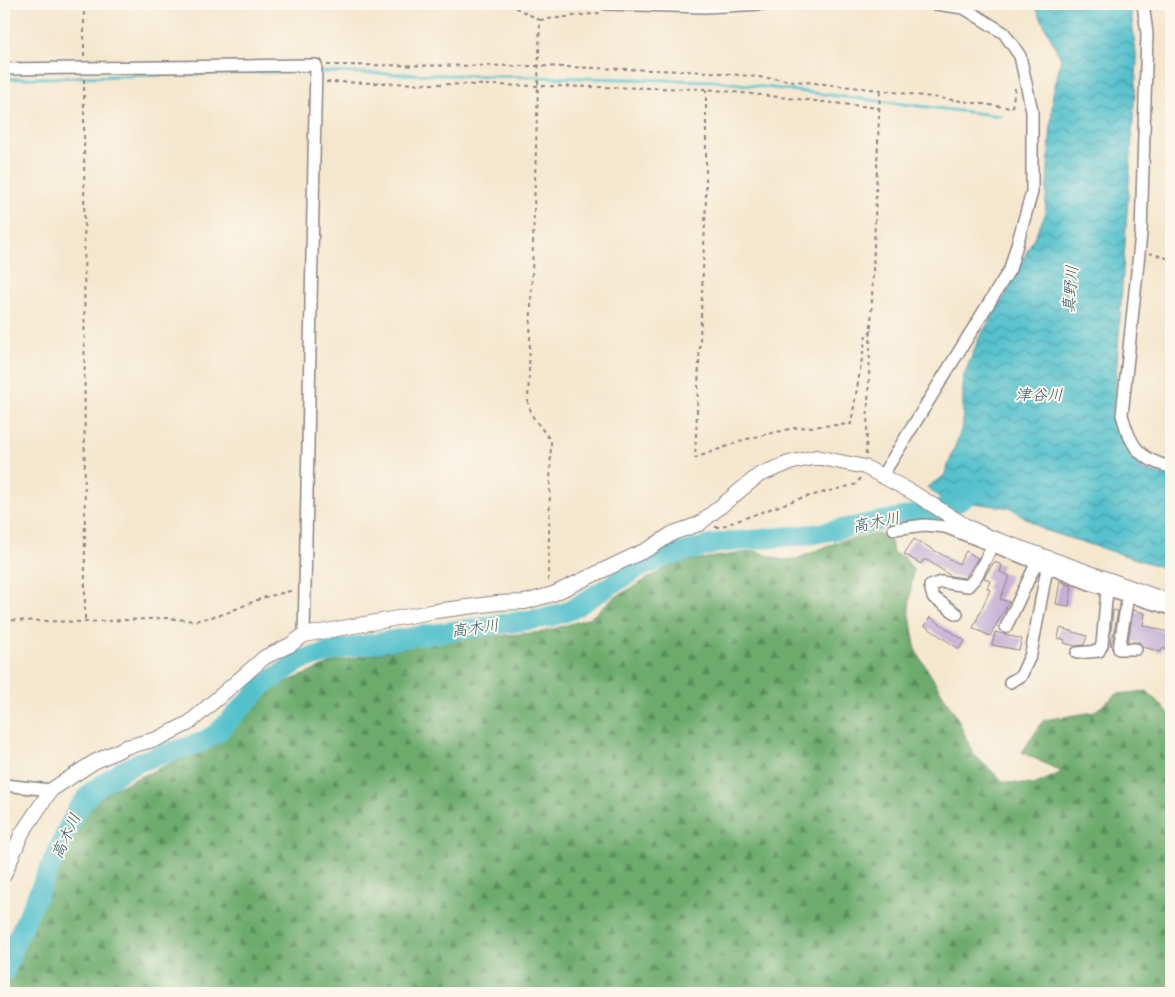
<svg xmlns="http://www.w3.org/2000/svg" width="1175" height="997" viewBox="0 0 1175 997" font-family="Itim,'Klee One',sans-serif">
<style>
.forest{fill:url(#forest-firs);stroke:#476654}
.water{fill:url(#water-waves);stroke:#3b7284}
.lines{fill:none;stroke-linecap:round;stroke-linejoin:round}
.stream{stroke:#54c1cc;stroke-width:3}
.river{stroke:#54c1cc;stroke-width:20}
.building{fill:#c4add4}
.minor-casing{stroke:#8c8484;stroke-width:14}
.tertiary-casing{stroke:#8c8484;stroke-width:16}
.path{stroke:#8c8484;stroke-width:2;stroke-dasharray:4 4;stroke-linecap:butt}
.minor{stroke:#fff;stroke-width:11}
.tertiary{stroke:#fff;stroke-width:14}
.labels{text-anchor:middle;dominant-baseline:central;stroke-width:4;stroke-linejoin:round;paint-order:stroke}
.water-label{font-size:16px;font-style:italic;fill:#345a6e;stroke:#fbf7ec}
</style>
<defs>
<pattern id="forest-firs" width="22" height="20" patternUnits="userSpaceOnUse" patternTransform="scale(1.25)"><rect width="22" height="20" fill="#6cab6d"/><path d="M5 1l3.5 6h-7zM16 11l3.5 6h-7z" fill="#588b5b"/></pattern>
<pattern id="water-waves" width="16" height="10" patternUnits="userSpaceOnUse" patternTransform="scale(1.25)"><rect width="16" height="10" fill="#54c1cc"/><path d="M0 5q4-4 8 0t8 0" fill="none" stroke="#459ca7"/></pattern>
</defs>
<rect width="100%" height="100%" fill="#fbf7ec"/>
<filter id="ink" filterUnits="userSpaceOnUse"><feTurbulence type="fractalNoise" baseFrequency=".02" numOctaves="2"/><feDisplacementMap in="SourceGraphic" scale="10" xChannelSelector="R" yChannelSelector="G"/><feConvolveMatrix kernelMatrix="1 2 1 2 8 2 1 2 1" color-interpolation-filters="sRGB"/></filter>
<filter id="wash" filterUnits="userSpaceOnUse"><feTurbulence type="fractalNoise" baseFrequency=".0096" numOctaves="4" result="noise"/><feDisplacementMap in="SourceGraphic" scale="20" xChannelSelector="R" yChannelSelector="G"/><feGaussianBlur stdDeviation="1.12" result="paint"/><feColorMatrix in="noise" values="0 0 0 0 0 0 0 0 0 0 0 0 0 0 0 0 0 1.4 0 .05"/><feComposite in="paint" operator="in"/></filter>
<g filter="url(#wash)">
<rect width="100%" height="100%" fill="#f5e7ce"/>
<path class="forest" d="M878,534l12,3 3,16 11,4 9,13 -4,40 7,41 42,68 15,35 31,28 30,3 28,-13 -40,-20 22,-32 50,-8 23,-18 30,-3 24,24v278h-1167l23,-59 53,-112 13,-19 20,-14 76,-34 39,-20 47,-48 59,-25 104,-21 105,-9 27,-8 20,-6 22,-19 63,-36 80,-12 28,9 13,-1 44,-18z"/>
<path class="water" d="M1034,4h96l7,58 -24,361 29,47 29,7v93l-127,-40 -33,-22 -38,-5 -24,2 -22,-18 17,-11 19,-51v-47l16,-40 26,-42 40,-81 8,-121 8,-35z"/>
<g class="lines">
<path class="stream" d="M319,72l396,9 286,35
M4,79l309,-8"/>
<path class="river" d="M4,974l12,-33 60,-130 16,-20 30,-20 17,-9 63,-20 15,-9 48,-49 36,-24 45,-12 72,-12 132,-19 19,-6 70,-43 29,-12 51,-13 96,-9 133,-26 29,-18"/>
</g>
<g id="blocks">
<path class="building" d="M914,539l45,25 7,-13 12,7 -13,20 -14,-2 -24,-16h-4l-2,4 -17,-10z
M994,562l8,3 -2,7 10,4 -10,23 9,3 -19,34 -17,-8 17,-38 -3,-2 3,-7 -6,-3z
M1060,581l12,5 -3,20 -13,-2z
M1113,610l5,1 -7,35 -1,-3z
M1133,610l12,3 -2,12 28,8v18l-9,-3 -1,4 -18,-5 -4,-5h-11z
M930,617l35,24 -6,8 -34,-23z
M1060,628l27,8 -3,9 -9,1 -11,-3 1,-3 -7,-2z
M995,632l27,7 -3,11 -27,-5z"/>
</g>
</g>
<g filter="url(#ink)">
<use href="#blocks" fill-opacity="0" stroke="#8c8484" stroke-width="1"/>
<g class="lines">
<defs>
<path id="minor" d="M606,4l99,3 57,-3
M1143,4l4,29 -6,201 -19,181c8,30 17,45 49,52
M4,69l312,-4 -12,570
M882,476l128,-207 22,-77v-81l-12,-55 -16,-23 -40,-25 -29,-4
M894,529l31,-4 20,2 147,58 79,24
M1128,596l-9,53h17
M957,614l-24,-17 -3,-11 11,-4 27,4 8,-9 16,-30
M1006,627l30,-63
M1077,653l22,-2 3,-6 5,-55
M1010,682l11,-6 10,-22 16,-86
M4,785l47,5"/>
<path id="tertiary" d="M4,875l18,-42 29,-43 43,-28 32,-15 31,-8 32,-16 76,-66 25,-12 14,-10 132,-24 62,-8 27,-1 28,-8 97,-46 23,-15 26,-9 60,-49 30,-12 27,-6 49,10 47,25 54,34 21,10 184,66"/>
</defs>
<use href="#minor" class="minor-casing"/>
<use href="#tertiary" class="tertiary-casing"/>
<path class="path" d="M84,4v53
M508,4l32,16 -12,383 5,14 18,24 -3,141
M540,20l60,-7
M327,65l210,1 174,6 169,18 132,18 3,-20
M84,79l1,543
M326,82l380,7
M1149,253l22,6
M872,330l-6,5 -15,89 -57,4 -47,11 -52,19 11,-259v-110l173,19
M866,455l14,-365
M715,527h5l78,-28 59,-15 3,-6
M4,620l81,2 82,-4 27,3 30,-7 38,-16 32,-8"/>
<use href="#minor" class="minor"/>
<use href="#tertiary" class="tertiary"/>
</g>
</g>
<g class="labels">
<g class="water-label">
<text transform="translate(1070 289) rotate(-85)">真野川</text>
<text x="1039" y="394">津谷川</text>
<text transform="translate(876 522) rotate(-11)">高木川</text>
<text transform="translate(475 628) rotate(-8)">高木川</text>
<text transform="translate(66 836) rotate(-65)">高木川</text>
</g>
</g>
<rect width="1175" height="997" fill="none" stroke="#fbf7ec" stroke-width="20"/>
</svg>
